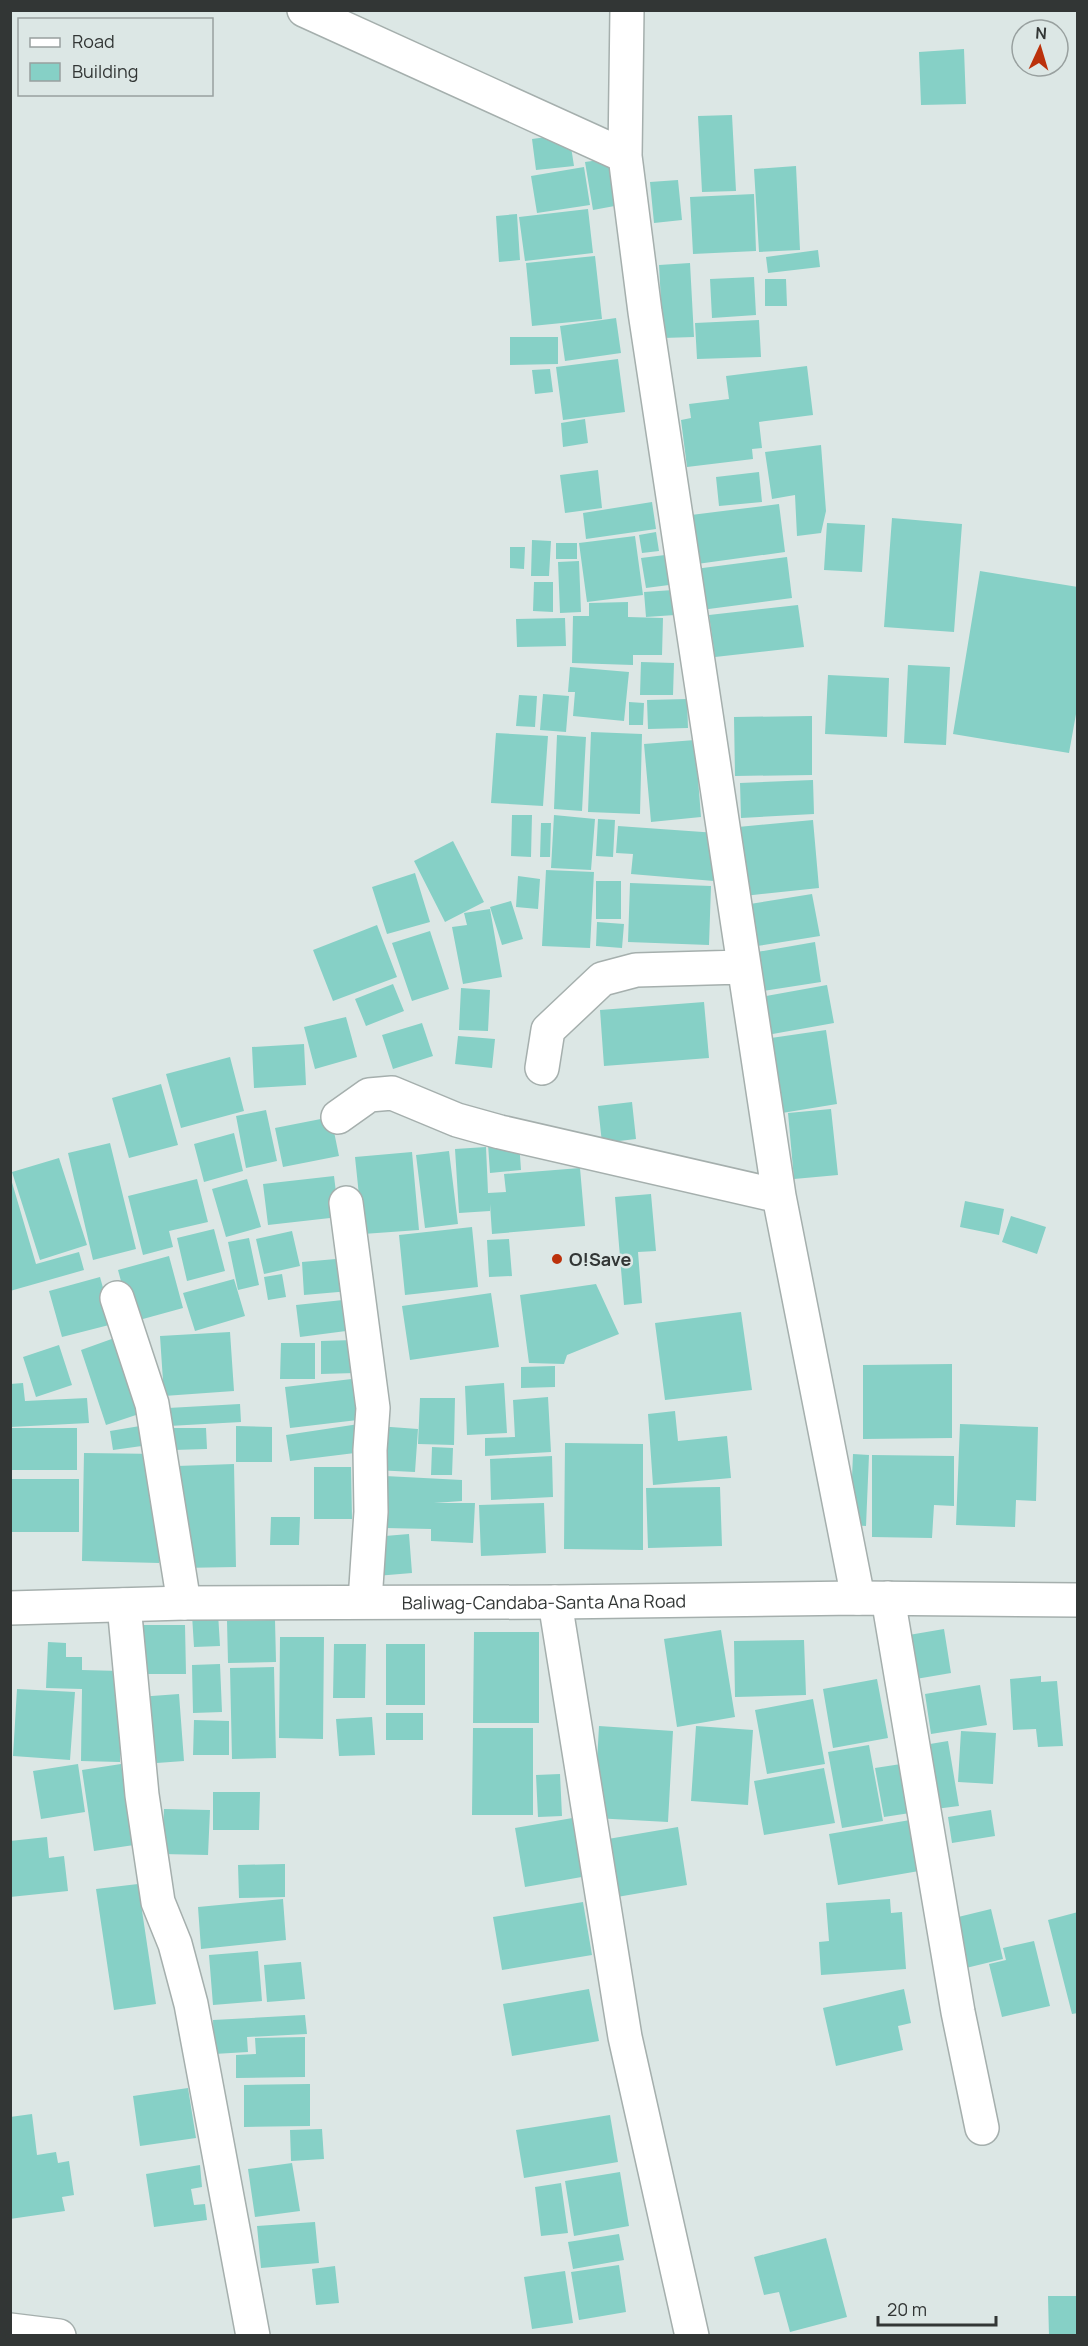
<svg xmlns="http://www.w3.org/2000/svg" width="1088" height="2346" viewBox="0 0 1088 2346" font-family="Manrope,sans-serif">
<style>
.building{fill:#86d0c6}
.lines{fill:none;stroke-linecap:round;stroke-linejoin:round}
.minor-casing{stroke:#a5afad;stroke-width:36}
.major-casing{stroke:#a5afad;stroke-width:36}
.minor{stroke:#fff;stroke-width:33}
.major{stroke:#fff;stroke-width:33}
.poi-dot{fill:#bb310b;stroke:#dce7e5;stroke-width:2}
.labels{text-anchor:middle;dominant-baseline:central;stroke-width:5;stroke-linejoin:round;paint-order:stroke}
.poi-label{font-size:18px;font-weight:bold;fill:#323635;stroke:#dce7e5;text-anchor:start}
.street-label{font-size:18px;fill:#323635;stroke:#dce7e5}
</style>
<rect width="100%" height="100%" fill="#dce7e5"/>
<path class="building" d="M964,49l2,55 -45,1 -2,-53z
M732,115l4,76 -34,1 -4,-76z
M569,134l5,32 -38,4 -4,-31z
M613,158l7,47 -27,5 -8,-48z
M796,166l4,84 -41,2 -5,-83z
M584,167l6,38 -53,8 -6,-37z
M678,180l4,40 -28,3 -4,-41z
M754,194l2,57 -63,3 -3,-57z
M588,209l5,44 -68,8 -6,-44z
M517,214l3,46 -21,2 -3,-46z
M818,250l2,17 -52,6 -2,-16z
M595,256l7,63 -70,7 -6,-63z
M690,263l4,74 -31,1 -4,-73z
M754,277l2,38 -44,3 -2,-39z
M765,279h21l1,27h-22z
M616,318l5,35 -56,8 -5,-35z
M759,320l2,37 -64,2 -2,-36z
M510,337h48v27l-48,1z
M618,359l7,53 -62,8 -7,-53z
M807,366l6,49 -54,7 3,26 -10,1 1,10 -66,8 -6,-47 10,-2 -2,-14 40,-5 -3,-23z
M550,369l3,23 -18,2 -3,-24z
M585,419l3,24 -25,4 -2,-24z
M821,445l5,66 -5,22 -24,3 -2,-41 -23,4 -7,-47z
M598,470l4,38 -37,5 -5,-38z
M759,472l3,30 -43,4 -3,-29z
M652,502l4,27 -70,10 -3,-26z
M779,504l6,48 -88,12 -6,-49z
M892,518l70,6 -8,108 -70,-5z
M827,523l38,2 -3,47 -38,-2z
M656,532l3,19 -17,2 -3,-18z
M635,536l8,59 -56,7 -8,-59z
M532,540l19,1 -2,35h-18z
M556,543h21v16h-21z
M510,547h15l-1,22 -14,-1z
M665,555l4,30 -23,3 -5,-30z
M787,557l5,41 -91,12 -6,-41z
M579,561l2,51 -21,1 -2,-51z
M980,571l98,16v116l-9,50 -116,-19z
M534,582h19v30l-20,-1z
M673,590l2,25 -29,2 -2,-25z
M628,602v15l35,1 -1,37h-29v10l-61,-2 1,-47h16v-13z
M798,605l6,42 -89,10 -6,-42z
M565,618l1,28 -49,1 -1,-28z
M641,662l33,1 -1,32h-33z
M908,665l42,2 -4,78 -42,-2z
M570,667l59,5 -5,49 -51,-5 2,-24h-7z
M828,675l61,3 -2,59 -62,-3z
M543,694l26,2 -3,36 -26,-2z
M519,695l18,1 -2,31 -19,-1z
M687,699l1,29 -40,1 -1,-29z
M629,702l15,1 -1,22h-14z
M812,716v59l-77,1 -1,-59z
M591,732l51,2 -2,80 -52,-2z
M496,733l52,3 -5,70 -52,-3z
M557,735l29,2 -4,74 -28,-2z
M695,740l6,77 -50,5 -7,-78z
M813,780l1,34 -73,4 -1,-35z
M512,815h20l-1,42 -20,-1z
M554,815l41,4 -4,51 -40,-2z
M598,819l17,1 -2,37 -17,-1z
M813,820l6,68 -75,8 -6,-69z
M541,823h10l-1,34h-10z
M618,826l99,7 -3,48 -83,-7 2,-20 -17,-1z
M453,841l31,61 -39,20 -31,-61z
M546,870l48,2 -4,76 -48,-2z
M415,873l15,49 -43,12 -15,-47z
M518,876l22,3 -2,30 -22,-2z
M596,881h25v38h-25z
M630,883l81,3 -2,59 -81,-3z
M812,894l8,42 -63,10 -7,-42z
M511,901l12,38 -21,6 -12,-38z
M490,909l12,68 -39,7 -11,-57 15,-2 -3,-12z
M597,922l27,2 -2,24 -26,-2z
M377,925l20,52 -64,24 -20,-51z
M430,931l19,58 -37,12 -20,-58z
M815,942l6,40 -58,9 -6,-39z
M393,984l11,27 -38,15 -11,-27z
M827,985l7,38 -67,12 -7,-38z
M461,988l29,2 -2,41 -29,-1z
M704,1002l5,56 -105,8 -4,-56z
M346,1017l11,40 -42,12 -11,-42z
M422,1023l11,33 -40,13 -11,-34z
M826,1030l11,74 -55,9 -11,-75z
M458,1036l37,3 -3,29 -37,-4z
M304,1044l2,41 -52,3 -2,-41z
M230,1057l14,54 -63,17 -15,-54z
M161,1084l17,61 -49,13 -17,-60z
M632,1102l4,37 -34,4 -4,-37z
M831,1109l7,66 -44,4 -6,-66z
M266,1110l11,51 -31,7 -10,-52z
M331,1117l8,39 -56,11 -8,-39z
M234,1133l9,38 -39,11 -10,-38z
M519,1141l2,29 -31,3 -2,-29z
M110,1143l26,106 -43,11 -25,-107z
M486,1147l2,46 18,-1 -2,-18 76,-6 5,58 -93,8 -2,-30v7l-31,2 -4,-64z
M449,1151l9,73 -33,4 -9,-73z
M412,1152l7,78 -56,4 -8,-77z
M59,1158l28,87 -47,15 -28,-88z
M334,1176l5,41 -71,8 -5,-41z
M11,1179l25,85 43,-12 5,18 -74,21z
M197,1179l11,43 -39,9 4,16 -30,8 -15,-59z
M247,1179l14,48 -35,10 -14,-48z
M651,1194l5,57 -18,1 4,51 -18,2 -9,-108z
M965,1201l39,8 -5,26 -39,-8z
M1011,1216l35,11 -9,27 -35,-12z
M472,1227l6,60 -73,8 -6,-60z
M214,1229l11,42 -38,10 -10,-43z
M292,1231l8,35 -36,8 -8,-35z
M249,1238l10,47 -21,5 -10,-48z
M509,1239l3,37 -23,1 -2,-37z
M169,1256l14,52 -51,14 -14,-52z
M347,1258l3,33 -46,4 -2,-33z
M282,1274l4,23 -18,3 -4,-23z
M100,1277l13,47 -51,13 -13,-46z
M234,1279l11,37 -50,15 -12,-38z
M596,1284l23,50 -52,21 -3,9 -35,-1 -9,-68z
M491,1293l8,54 -89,13 -8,-54z
M343,1300l3,31 -46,6 -4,-32z
M741,1312l11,78 -87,10 -10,-77z
M230,1332l4,59 -70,5 -4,-60z
M120,1336l25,76 -39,13 -25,-75z
M354,1340l1,33 -34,1v-33z
M281,1343h34v36h-35z
M59,1345l13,40 -36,12 -13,-40z
M952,1364v74l-89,1v-74z
M555,1366v21l-34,1v-21z
M360,1378l6,41 -76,9 -5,-41z
M23,1383l2,18 62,-3 2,25 -79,4v-43z
M504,1383l3,50 -40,2 -2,-49z
M548,1397l3,55 -66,4v-18l30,-1 -2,-37z
M420,1398h35l-1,47 -36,-1z
M240,1404l1,18 -72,4 -1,-18z
M675,1411l3,30 49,-5 4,42 -78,7 -5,-71z
M359,1424l4,28 -73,9 -4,-26z
M960,1424l78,3 -2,74 -20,-1 -1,27 -59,-2z
M146,1425l3,20 -36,5 -3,-19z
M236,1426l36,1v35h-36z
M377,1426l41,3 -3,43 -41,-2z
M10,1428h67v42h-66z
M172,1428h34l1,21 -34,1z
M565,1443l78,1v106l-79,-1z
M432,1447l21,1 -1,27h-21z
M84,1453l76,1 -1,109 -77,-2z
M853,1454l16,1 -3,71 -16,-1z
M872,1455l82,1v50l-20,-1 -2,33 -60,-1z
M552,1456l1,41 -62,3 -1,-41z
M234,1464l2,103 -57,1 -2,-102z
M314,1467h37l1,52h-38z
M385,1476l77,4v21l-28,2h41l-2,40 -42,-2v-12l-46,-1z
M12,1479h67v53h-67z
M720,1487l2,59 -74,2 -2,-60z
M544,1503l2,50 -65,3 -2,-51z
M271,1517h29l-1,28h-29z
M409,1534l3,39 -36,3 -3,-39z
M218,1613l2,33 -26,1 -2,-32z
M275,1620l1,42 -48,1 -1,-42z
M139,1625h46l1,49h-46z
M944,1629l7,44 -41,7 -7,-44z
M721,1630l14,87 -58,10 -13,-88z
M474,1632h65v91h-66z
M280,1637h44l-1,102 -44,-1z
M804,1640l2,55 -71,2 -1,-56z
M48,1642l18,1v14h16v13l39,1 -1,91 -39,-1 1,-72 -36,-1z
M334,1644h32l-1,54h-32z
M386,1644h39v61h-39z
M220,1664l2,48 -29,1 -1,-48z
M274,1667l2,91 -44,1 -2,-91z
M1041,1676v6l16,-1 6,65 -25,1 -2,-18 -23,1 -3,-51z
M877,1679l11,59 -55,10 -10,-59z
M980,1685l7,40 -56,9 -6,-40z
M17,1689l58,3 -5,68 -57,-4z
M179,1694l5,67 -41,3 -5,-67z
M813,1699l12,65 -58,10 -12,-64z
M386,1713h37v27h-37z
M372,1717l3,38 -36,1 -3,-37z
M194,1720l35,1v34h-36z
M599,1726l74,5 -5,91 -74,-4z
M696,1726l57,4 -5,75 -57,-4z
M473,1728h60v87h-61z
M961,1731l35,2 -3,51 -35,-2z
M948,1741l11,65 -24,3 -11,-64z
M869,1745l14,76 -41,7 -14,-76z
M78,1764l7,48 -44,7 -8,-48z
M121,1764l13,81 -40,6 -12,-81z
M901,1764l9,49 -26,4 -9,-49z
M824,1768l11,55 -71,12 -10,-54z
M560,1774l2,42 -24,1 -2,-42z
M213,1792h47l-1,38h-46z
M164,1809l46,1 -2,45 -46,-1z
M991,1810l4,26 -43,7 -4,-26z
M584,1816l9,59 -68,12 -10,-59z
M910,1820l9,51 -81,14 -9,-51z
M678,1827l9,58 -70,12 -9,-58z
M47,1837l2,21 15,-2 4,35 -58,6v-56z
M285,1864v33l-46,1 -1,-33z
M138,1884l18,120 -42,6 -18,-121z
M283,1899l3,41 -85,9 -3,-42z
M890,1899l1,14 11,-1 4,57 -85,6 -2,-33 10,-1 -3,-38z
M583,1902l9,53 -90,15 -9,-53z
M991,1909l12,50 -37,9 -12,-50z
M1078,1912v101l-6,1 -24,-94z
M1034,1941l16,65 -48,11 -13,-53 17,-4 -3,-12z
M258,1951l4,50 -49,4 -4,-50z
M301,1962l4,37 -38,3 -3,-37z
M589,1989l10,52 -87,15 -9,-52z
M904,1989l7,34 -13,3 5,24 -67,16 -13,-58z
M305,2015l2,19 -60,3 1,15 -34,2 -1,-34z
M305,2037v40l-69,1v-23l20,-1 -1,-16z
M310,2084v42l-66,1v-42z
M188,2088l8,50 -56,8 -7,-50z
M32,2114l5,41 19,-3 2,11 11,-2 5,34 -12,2 3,14 -55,8v-102z
M610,2115l8,47 -94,16 -8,-48z
M322,2129l2,30 -33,2 -1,-31z
M292,2163l8,48 -45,6 -7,-48z
M200,2165l2,22 -11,2 3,16 11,-1 2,16 -53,7 -8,-53z
M620,2172l9,54 -55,10 -9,-55z
M561,2183l7,50 -27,3 -6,-49z
M315,2222l4,41 -58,5 -4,-42z
M619,2234l5,26 -51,9 -5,-27z
M826,2238l21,79 -57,15 -11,-40 -15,3 -10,-38z
M619,2265l7,47 -47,8 -8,-48z
M335,2266l4,37 -23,2 -4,-36z
M565,2271l8,52 -41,6 -8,-52z
M1048,2296h30v40h-29z"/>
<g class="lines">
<defs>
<path id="minor" d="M304,10l321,146
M627,10l-2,146 20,156 134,884 79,402
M542,1068l6,-38 54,-51 34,-9 106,-3
M338,1117l31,-22 23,-2 65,27 43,12 279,64
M346,1203l27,205 -3,42 1,62 -6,89
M117,1298l35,106 32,199
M888,1598l70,414 24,116
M555,1602l70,435 67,299
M124,1605l18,190 16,107 17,42 16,60 62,332
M10,2330l49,6"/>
<g id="major">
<path id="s1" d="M10,1608l174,-5 371,-1 303,-4 220,2"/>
</g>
</defs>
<use href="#minor" class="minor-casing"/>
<use href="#major" class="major-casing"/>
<use href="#minor" class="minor"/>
<use href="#major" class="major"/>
</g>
<circle class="poi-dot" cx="557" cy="1259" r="6"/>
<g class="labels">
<g class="poi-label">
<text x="569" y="1259">O!Save</text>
</g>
<g class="street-label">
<text stroke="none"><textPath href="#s1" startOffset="534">Baliwag-Candaba-Santa Ana Road</textPath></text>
</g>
</g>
<rect width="1088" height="2346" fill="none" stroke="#323635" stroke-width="24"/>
<rect x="18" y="18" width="195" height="78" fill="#dce7e5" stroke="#98a09f" stroke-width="1.5"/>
<rect x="30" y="38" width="30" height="9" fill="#ffffff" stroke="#98a09f" stroke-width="1.5"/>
<text x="72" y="48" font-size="18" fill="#323635">Road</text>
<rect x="30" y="63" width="30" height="18" fill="#86d0c6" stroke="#98a09f" stroke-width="1.5"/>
<text x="72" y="78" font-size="18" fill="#323635">Building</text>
<g transform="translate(1040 48) rotate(4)"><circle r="28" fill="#dce7e5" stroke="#98a09f" stroke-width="1.5"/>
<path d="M0-4.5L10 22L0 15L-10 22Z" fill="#bb310b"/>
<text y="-9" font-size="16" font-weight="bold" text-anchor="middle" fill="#323635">N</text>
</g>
<path d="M878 2316v9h118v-9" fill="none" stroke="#323635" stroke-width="3"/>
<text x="887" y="2316" font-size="18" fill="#323635" stroke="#dce7e5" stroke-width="4.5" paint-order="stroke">20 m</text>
</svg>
